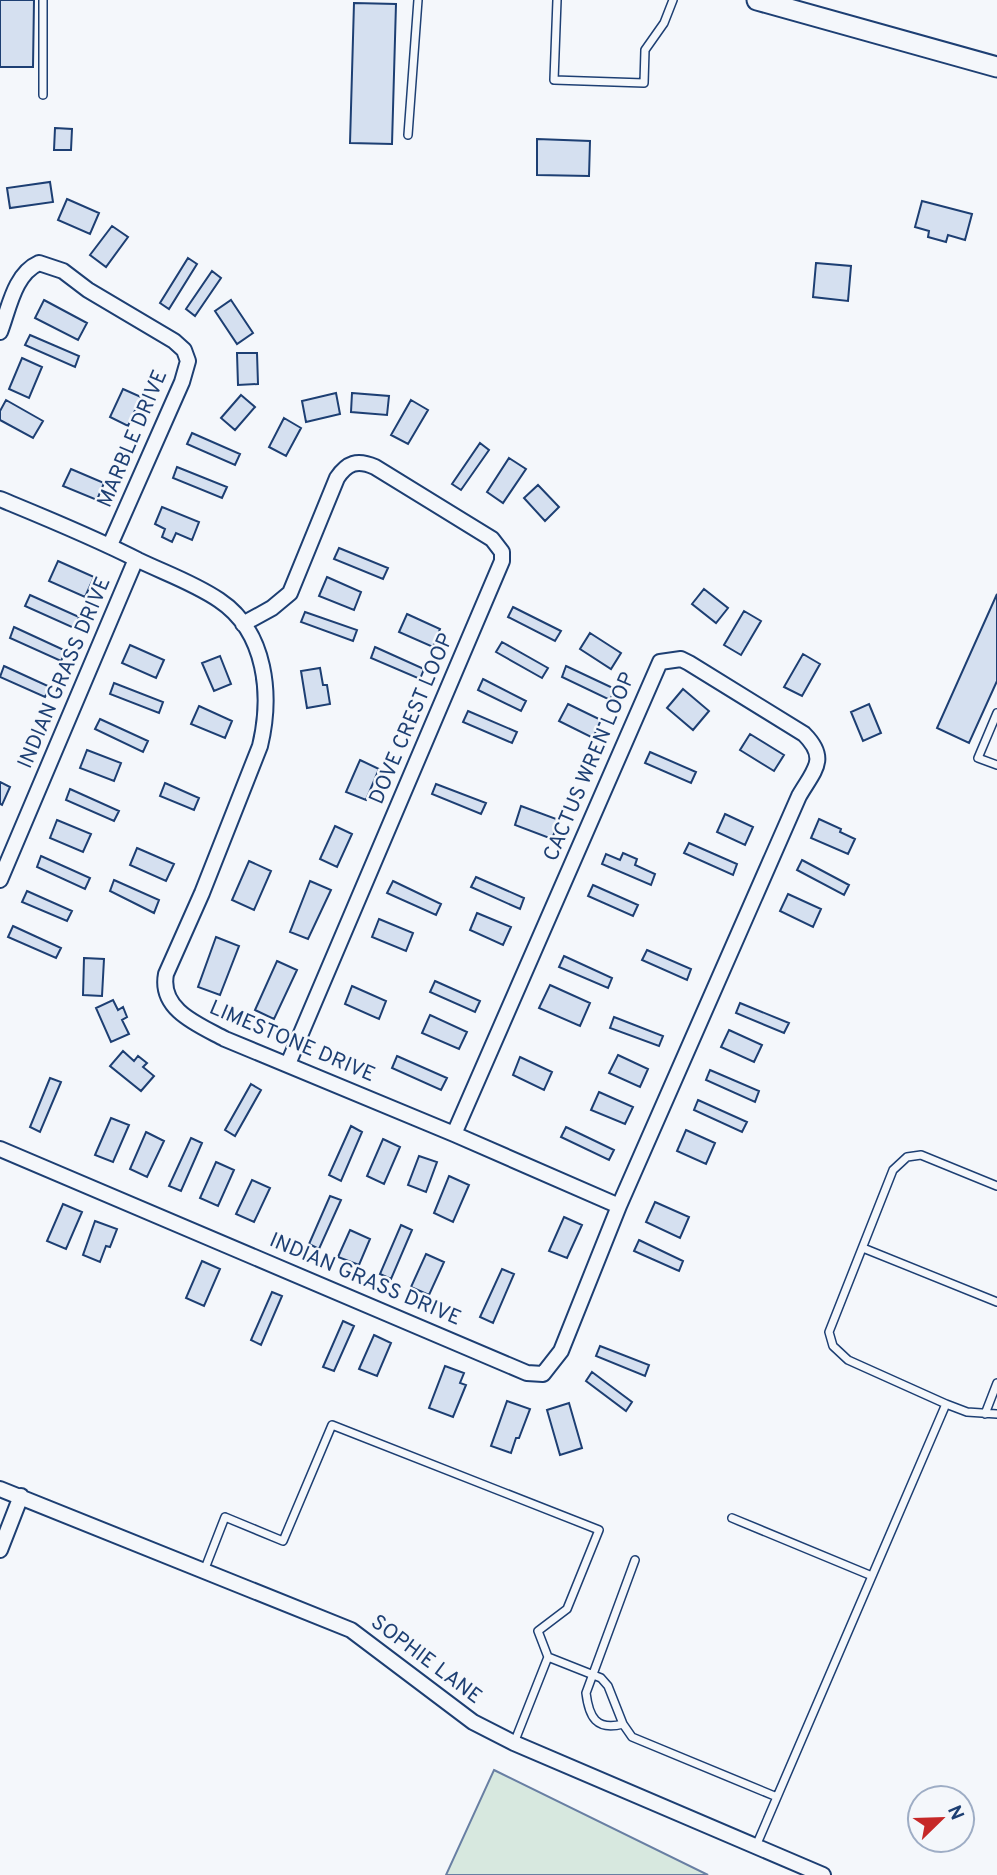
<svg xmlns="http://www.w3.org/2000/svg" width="997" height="1875" viewBox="0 0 997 1875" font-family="Overpass,sans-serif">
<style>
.green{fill:#d7e8df;stroke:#687fa3;stroke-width:2}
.building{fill:#d5e0f0;stroke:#1d3f73;stroke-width:2}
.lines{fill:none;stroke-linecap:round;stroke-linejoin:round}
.service-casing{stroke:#1d3f73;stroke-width:10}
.minor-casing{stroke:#1d3f73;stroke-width:18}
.secondary-casing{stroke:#1d3f73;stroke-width:23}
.service{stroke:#f4f7fb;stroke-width:7}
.minor{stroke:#f4f7fb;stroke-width:14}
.secondary{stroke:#f4f7fb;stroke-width:19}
.labels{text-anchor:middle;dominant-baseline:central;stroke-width:5;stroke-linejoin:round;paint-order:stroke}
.street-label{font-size:21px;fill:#1d3f73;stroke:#f4f7fb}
</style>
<rect width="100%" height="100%" fill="#f4f7fb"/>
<path class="green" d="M494,1770l214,105h-262z"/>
<path class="building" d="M0,0h34l-1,67h-33z
M354,3l42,1 -4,140 -42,-1z
M55,128l17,1 -1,21h-17z
M537,139l53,2 -1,35 -52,-1z
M50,182l3,20 -43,6 -3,-20z
M67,199l32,14 -9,21 -32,-14z
M922,201l50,13 -7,26 -17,-5 -2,7 -18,-5 1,-6 -14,-4z
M112,226l16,11 -22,30 -16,-12z
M188,258l9,6 -28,45 -9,-6z
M816,263l35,3 -3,35 -35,-4z
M212,271l9,7 -26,38 -9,-7z
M44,300l43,23 -9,17 -43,-22z
M231,300l22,33 -16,11 -22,-33z
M30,335l49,21 -4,11 -50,-22z
M237,353h20l1,31 -20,1z
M22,358l20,9 -13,31 -20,-9z
M123,389l18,8 -13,29 -18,-9z
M336,393l4,21 -34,8 -4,-21z
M352,393l37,3 -2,19 -36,-3z
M241,395l14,12 -20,23 -14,-12z
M6,400l37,21 -10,17 -33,-18v-9z
M411,400l17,10 -20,34 -17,-9z
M284,418l17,10 -15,28 -17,-9z
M192,433l48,21 -5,11 -48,-21z
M480,443l9,7 -28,40 -9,-6z
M509,458l17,11 -23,34 -16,-11z
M177,467l50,20 -5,11 -49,-20z
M71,469l33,14 -7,17 -34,-14z
M538,485l21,22 -14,14 -21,-23z
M162,507l37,15 -7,18 -16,-7 -4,9 -10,-5 3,-8 -10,-5z
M339,548l49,20 -5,11 -49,-20z
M58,561l36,16 -9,20 -36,-16z
M327,577l34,15 -7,18 -35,-14z
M704,589l24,19 -12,15 -24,-19z
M997,594v87l-28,62 -32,-15z
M30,595l49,22 -5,11 -49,-22z
M513,607l48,24 -6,10 -47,-24z
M744,611l17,10 -20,34 -17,-10z
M305,612l52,18 -4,11 -52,-19z
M407,614l33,15 -7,18 -34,-15z
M14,627l52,24 -5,10 -51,-23z
M590,633l31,20 -10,16 -31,-20z
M502,642l46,26 -6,10 -46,-26z
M130,645l34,15 -8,18 -34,-15z
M375,647l49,22 -4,10 -49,-21z
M803,654l17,10 -18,32 -18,-9z
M220,656l11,28 -17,7 -12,-28z
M4,666l46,21 -5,10 -45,-20z
M566,666l49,23 -5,11 -48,-23z
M320,668l3,17h4l3,19 -23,4 -6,-37z
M483,679l43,22 -5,10 -43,-21z
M114,683l49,19 -4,11 -49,-19z
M683,689l26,22 -16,19 -26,-22z
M568,704l33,16 -8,18 -34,-17z
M869,704l12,29 -18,8 -12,-29z
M199,706l33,15 -7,17 -34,-14z
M468,711l49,21 -5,11 -49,-21z
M100,719l48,22 -5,11 -48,-23z
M750,734l34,21 -10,16 -34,-21z
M87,750l34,13 -7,18 -34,-13z
M650,752l46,20 -5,11 -46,-20z
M360,760l19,9 -13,31 -20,-8z
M0,782l10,5 -8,18 -2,-1z
M165,783l34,15 -5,12 -34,-14z
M436,784l50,19 -5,11 -49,-20z
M70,789l49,22 -5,10 -48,-21z
M521,806l38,14 -7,19 -37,-14z
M725,814l28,13 -8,18 -28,-13z
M819,819l22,10 -1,3 15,7 -7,15 -37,-16z
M57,820l34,14 -8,18 -33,-14z
M335,826l17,8 -15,33 -17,-8z
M689,843l48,21 -4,11 -49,-22z
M137,848l37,16 -8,17 -36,-16z
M623,853l14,6 -2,6 20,9 -4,11 -49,-21 4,-10 14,6z
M41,856l49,22 -5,11 -48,-22z
M802,860l47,25 -5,10 -47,-25z
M249,861l22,10 -17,39 -22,-10z
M476,877l48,21 -4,11 -49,-22z
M114,880l45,20 -5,13 -44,-22z
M310,881l21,9 -23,49 -18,-7z
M393,881l48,23 -5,11 -49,-22z
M593,885l45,20 -5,11 -45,-20z
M27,891l45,20 -5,10 -45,-19z
M788,894l33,15 -8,18 -33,-16z
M477,913l34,14 -8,18 -33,-15z
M379,919l34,14 -7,18 -34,-14z
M13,926l48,22 -5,10 -48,-21z
M216,937l23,9 -19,49 -22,-8z
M647,950l44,19 -4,11 -45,-20z
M564,956l48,22 -4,10 -49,-21z
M84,958l20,1 -2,37 -19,-1z
M277,961l20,9 -23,49 -19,-9z
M435,981l45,20 -5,11 -45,-20z
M550,985l40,18 -10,23 -41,-18z
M352,986l34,15 -7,18 -34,-15z
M113,1000l5,10 5,-3 4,10 -5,3 7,14 -18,8 -15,-34z
M740,1003l49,20 -5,10 -48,-20z
M430,1015l37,17 -8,17 -37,-16z
M614,1017l49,19 -4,10 -49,-18z
M729,1030l33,15 -8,17 -33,-15z
M123,1051l11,10 4,-5 9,7 -4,4 11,9 -13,15 -31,-25z
M618,1055l30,14 -8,18 -31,-14z
M397,1056l50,22 -6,12 -49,-22z
M520,1057l32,15 -8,18 -31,-15z
M710,1070l49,21 -4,11 -49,-22z
M50,1078l11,4 -21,50 -10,-5z
M251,1084l10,6 -26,46 -10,-6z
M599,1092l34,15 -8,17 -34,-14z
M698,1100l49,22 -5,10 -48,-22z
M111,1118l18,7 -16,37 -18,-7z
M351,1126l11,6 -21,49 -12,-6z
M566,1127l48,23 -5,10 -48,-23z
M686,1130l29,13 -9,21 -29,-13z
M146,1132l18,9 -17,36 -17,-8z
M191,1138l11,5 -21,48 -12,-5z
M383,1139l17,8 -16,37 -17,-8z
M419,1156l18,6 -11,30 -18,-7z
M216,1162l18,8 -16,36 -18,-8z
M449,1176l20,9 -16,37 -19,-9z
M252,1180l18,8 -16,34 -18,-8z
M330,1196l11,4 -22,49 -10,-5z
M655,1202l34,15 -9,21 -34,-16z
M63,1204l19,8 -16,37 -19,-8z
M564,1217l18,8 -15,33 -18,-7z
M95,1221l22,8 -7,18 -4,-1 -6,16 -17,-7z
M401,1225l11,5 -21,49 -11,-5z
M350,1230l20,9 -11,26 -21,-8z
M639,1240l44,21 -4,10 -45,-20z
M426,1254l18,8 -15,33 -18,-8z
M202,1261l18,8 -16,37 -18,-8z
M502,1269l12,5 -21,49 -13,-6z
M272,1292l10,4 -21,49 -10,-5z
M343,1321l11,5 -20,45 -11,-4z
M374,1335l17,8 -14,33 -18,-7z
M600,1346l49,19 -4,11 -49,-20z
M445,1366l19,7 -4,10 6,2 -13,32 -24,-9z
M592,1372l40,30 -6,9 -40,-30z
M507,1401l23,8 -11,29h-3l-5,15 -20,-7z
M569,1403l13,45 -22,7 -13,-45z"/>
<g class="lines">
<defs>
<path id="service" d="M557,0l-3,80 90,3 1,-33 19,-27 9,-23
M43,95v-95
M408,135l10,-135
M997,713l-19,45 19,7
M863,1248l134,54
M946,1404l-98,-44 -15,-14 -4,-14 64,-162 14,-13 14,-2 76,31
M985,1414l12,-31
M732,1518l140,58
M204,1571l21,-54 58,24 49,-116 267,105 -32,79 -29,22 10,26 -34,86
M548,1657l53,21 7,8 15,38 9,13 145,60 -21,49
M623,1724c-27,7 -34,-7 -37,-31l49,-133
M777,1797l169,-393 21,8 30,2"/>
<path id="minor" d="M0,332c9,-23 14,-58 39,-69l24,8 25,19 86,51 10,9 4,11 -6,21 -72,163
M0,499c46,19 93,38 138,61 27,13 56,23 81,40 48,32 53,96 41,146l-58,147 -36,81c-7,36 33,51 59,65l229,95 165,72
M243,624l29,-16 18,-15 47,-115c10,-15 20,-19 38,-11l117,72 10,13v9l-214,503
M0,880l136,-321
M0,1149l527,224 16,1 18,-23 58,-145 180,-410c15,-26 30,-37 5,-62l-115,-71 -8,-4 -21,3 -206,472
M0,1489l351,141 122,92 41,21 309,132
M0,1550l21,-54"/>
<path id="secondary" d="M757,0l240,67"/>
</defs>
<use href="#service" class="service-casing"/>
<use href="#minor" class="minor-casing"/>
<use href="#secondary" class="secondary-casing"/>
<use href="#service" class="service"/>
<use href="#minor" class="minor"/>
<use href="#secondary" class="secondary"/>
</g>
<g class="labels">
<g class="street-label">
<text transform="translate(133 439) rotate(-67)">MARBLE DRIVE</text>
<text transform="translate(65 673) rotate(-67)">INDIAN GRASS DRIVE</text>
<text transform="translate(412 719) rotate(-67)">DOVE CREST LOOP</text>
<text transform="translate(590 767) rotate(-67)">CACTUS WREN LOOP</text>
<text transform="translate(292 1042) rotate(23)">LIMESTONE DRIVE</text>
<text transform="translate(365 1280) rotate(23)">INDIAN GRASS DRIVE</text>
<text transform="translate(426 1660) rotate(37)">SOPHIE LANE</text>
</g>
</g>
<g transform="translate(941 1819) rotate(67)"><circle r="33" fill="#f4f7fb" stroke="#9eadc5" stroke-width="2"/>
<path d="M0-5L12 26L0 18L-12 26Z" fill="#c62828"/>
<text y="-10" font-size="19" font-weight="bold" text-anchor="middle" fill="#1d3f73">N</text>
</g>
</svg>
